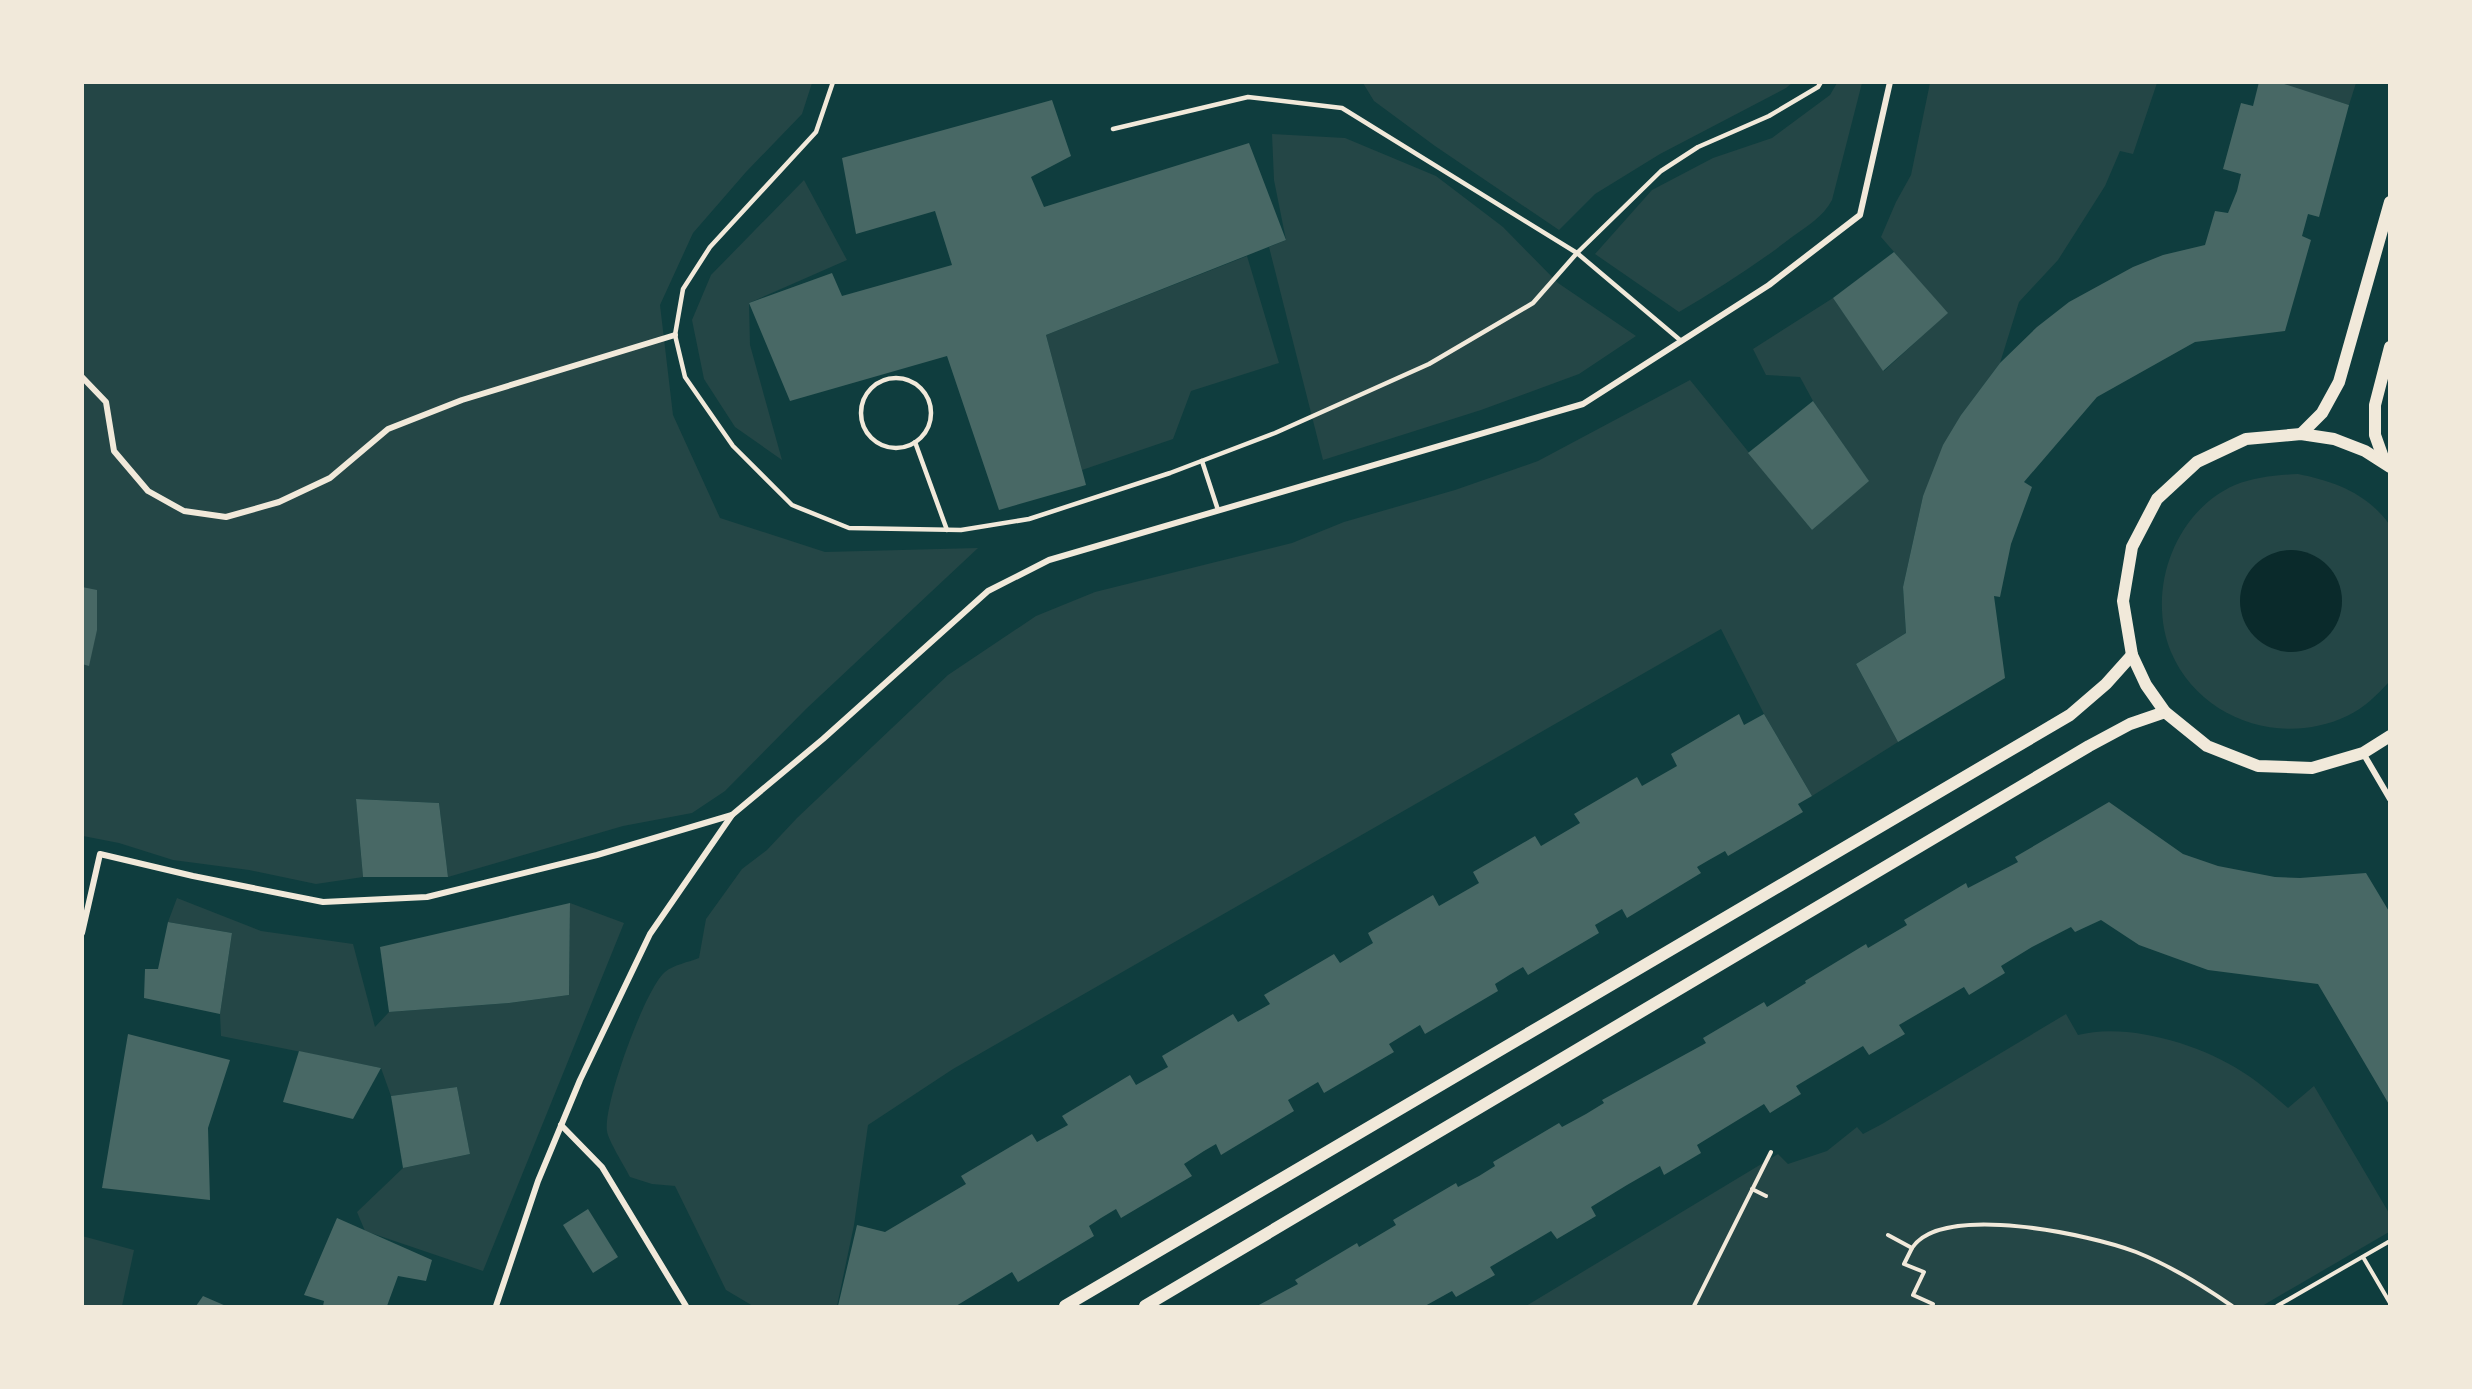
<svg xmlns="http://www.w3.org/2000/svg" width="2472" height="1389" font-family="Signika,sans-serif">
	<rect width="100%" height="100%" fill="#0f3d3e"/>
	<!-- green -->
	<g fill="#244646">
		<path d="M345,82l467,1 -10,31 -56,58 -53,61 -33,72 13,110 47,103 105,34 153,-4 -172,161 -81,82 -33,22 -69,13 -175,51 -9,-74 -83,-4 7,78 -47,7 -67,-14 -76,-10 -54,-17 -36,-7 -1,-753z"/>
		<path d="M1363,83h429l-6,5 -126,66 -65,40 -36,36 -124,-84 -61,-45z"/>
		<path d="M1837,83h25l-30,117c-9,17 -25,26 -40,37 -36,28 -74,52 -113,75l-84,-58 57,-64 61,-32 59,-20 58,-43z"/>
		<path d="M1930,83h227l-24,71 -13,-3 -15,35 -47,74 -39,42 -19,61 -39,52 -38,81 -20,91 3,46 -50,31 42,78 -86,54 -48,-82 -43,-85 -768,440 -85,56 -14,100 -17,81h-84l-27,-16 -51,-104 -23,-2 -22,-7c-5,-10 -22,-37 -23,-46 -4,-26 38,-142 58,-159 8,-7 24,-10 34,-14l7,-39 36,-50 25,-19 30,-32 151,-143 88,-59 59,-24 197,-49 52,-21 111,-32 83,-29 152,-81 122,150 56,-50 -55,-79 -13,-24 -34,-2 -13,-26 80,-51 51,73 63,-58 -66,-76 15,-35 15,-27z"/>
		<path d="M2278,83h78l-7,22z"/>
		<path d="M1272,134l73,4 91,38 67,51 55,56 78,53 -57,38 -98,36 -158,50 -54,-213 17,-7 -12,-60z"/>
		<path d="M804,180l43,80 -98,43 1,42 32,115 -47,-33 -31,-48 -12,-59 19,-45z"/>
		<path d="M1247,256l32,107 -88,28 -18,48 -91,31 -36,-135z"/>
		<path d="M2298,474c35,7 69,19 91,50v158c-12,13 -25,26 -42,34 -65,31 -147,4 -176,-64 -25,-61 3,-140 64,-167 20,-8 41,-10 63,-11z"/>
		<path d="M177,898l84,33 92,13 22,83 14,-15 120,-9 60,-8 1,-92 54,20 -141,348 -118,-40 -8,-19 46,-44 67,-14 -13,-67 -66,9 -10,-28 -160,-32 -1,-22 12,-81 -64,-11z"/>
		<path d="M2066,1014l12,21c48,-13 122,9 163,36 17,10 32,24 47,37l26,-22 75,127v19l-127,74h-736l252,-152 10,10 39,-13 30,-24 6,7 19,-10z"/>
		<path d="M82,1236l52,14 -12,56h-39z"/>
	</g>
	<!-- water -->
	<circle fill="#0a2a2b" cx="2291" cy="601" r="51"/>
	<!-- building -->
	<g fill="#486865">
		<path d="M2259,82h19l71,23 -30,112 -11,-3 -6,22 9,4 -26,91 -90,11 -98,55 -73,85 8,5 -21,57 -11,53 -6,-1 11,82 -107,64 -42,-78 50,-31 -3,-46 20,-91 20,-51 18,-30 39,-52 37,-36 32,-25 64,-35 30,-12 42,-10 10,-34 13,2 9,-22 4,-17 -18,-5 18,-66 12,3z"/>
		<path d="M1052,100l19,56 -40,21 13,30 205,-64 37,97 -240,95 40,150 -87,25 -52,-154 -157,45 -41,-98 83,-30 10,23 110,-31 -17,-54 -79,23 -14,-76z"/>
		<path d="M1894,252l54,61 -65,58 -50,-73z"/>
		<path d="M1813,401l56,80 -57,49 -64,-77z"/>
		<path d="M82,587l15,3v40l-8,36 -7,-2z"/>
		<path d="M1739,714l5,11 20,-11 48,82 -14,8 5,8 -75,44 -3,-5 -16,9 -12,7 4,6 -74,45 -5,-9 -27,16 4,8 -71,42 -5,-8 -12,7 -16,10 3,7 -73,43 -5,-9 -31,19 5,8 -70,41 -6,-11 -30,18 6,11 -73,44 -5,-11 -12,7 -20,13 8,12 -71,42 -5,-9 -15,9 -12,8 5,10 -76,46 -6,-10 -56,34h-118l19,-81 28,7 81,-48 -5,-8 71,-42 5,8 31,-17 -6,-9 68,-41 6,10 32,-18 -6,-11 71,-42 5,8 32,-18 -6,-9 70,-41 6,9 33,-20 -5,-10 65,-38 6,11 40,-23 -6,-11 62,-36 6,10 39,-23 -6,-9 63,-37 5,9 35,-20 -6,-12z"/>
		<path d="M356,799l83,4 9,74h-85z"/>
		<path d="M2109,802l74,52 35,12 57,11 25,1 66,-5 24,40v193l-72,-122 -110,-14 -69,-25 -38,-25 -26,12 -4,-5 -39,20 -31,19 4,7 -36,22 -5,-8 -65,38 6,9 -36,21 -6,-9 -67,40 5,8 -31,19 -6,-9 -67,41 4,8 -37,22 -4,-9 -33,19 -36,22 5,9 -39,23 -6,-8 -61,36 5,8 -39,22 -4,-6 -27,15h-168l41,-22 -3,-4 62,-37 2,4 37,-22 -3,-5 63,-37 2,4 21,-11 16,-10 -2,-4 66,-39 3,4 24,-13 18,-11 -2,-3 104,-57 -3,-5 61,-36 3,5 39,-24 -1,-2 61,-37 2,4 22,-13 17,-10 -3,-5 62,-37 2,5 50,-26 -3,-5z"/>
		<path d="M570,903l-1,92 -60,8 -120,9 -9,-65z"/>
		<path d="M168,922l64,11 -12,81 -76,-16 1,-29h13z"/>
		<path d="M128,1034l102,26 -22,68 2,72 -108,-12z"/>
		<path d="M299,1051l82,17 -28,51 -70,-17z"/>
		<path d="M457,1087l13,67 -67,14 -12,-72z"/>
		<path d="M588,1209l30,48 -25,16 -30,-48z"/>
		<path d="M337,1218l95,42 -6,21 -28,-5 -11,30h-64l1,-5 -20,-6z"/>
		<path d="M203,1296l23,10h-30z"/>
	</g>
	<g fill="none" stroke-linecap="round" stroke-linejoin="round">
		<!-- path -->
		<g stroke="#f1e9da" stroke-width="4">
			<path d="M1752,1189l14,7"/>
			<path d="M1888,1235l24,13c30,-46 180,-13 224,4 35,14 66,33 96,54"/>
			<path d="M1912,1248l-8,16 20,8 -11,23 20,9 -1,2"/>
			<path d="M2363,1257l27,46"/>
			<path d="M1694,1306l77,-154"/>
			<path d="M2277,1306l113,-65"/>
		</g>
		<!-- service -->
		<g stroke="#f1e9da" stroke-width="4.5">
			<path d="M833,82l-17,50 -106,115 -27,42 -8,46 10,42 48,69 59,59 57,23 112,2 68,-11 141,-46 105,-40 154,-69 104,-61 44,-50 84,-82 37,-24 71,-31 49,-29 3,-5"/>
			<path d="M1113,129l135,-32 94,11 235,145 103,87"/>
			<circle cx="896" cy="413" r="35"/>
			<path d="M915,442l32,88"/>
			<path d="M1202,461l16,49"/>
		</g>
		<!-- minor -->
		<g stroke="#f1e9da" stroke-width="6">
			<path d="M82,377l24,25 8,49 34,40 36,20 42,6 53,-15 51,-24 58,-49 74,-29 213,-65"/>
			<path d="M2363,753l27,46"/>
			<path d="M82,933l18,-79 93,22 130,26 104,-5 170,-42 135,-40"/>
			<path d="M561,1125l41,42 84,139"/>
			<path d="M496,1306l42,-125 42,-101 70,-146 82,-119 91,-76 165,-148 61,-31 534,-156 186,-119 91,-70 30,-133"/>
		</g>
		<!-- secondary -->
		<g stroke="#f1e9da" stroke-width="12">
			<path d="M2301,434l21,-21 17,-31 51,-180"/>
			<path d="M2385,463l-10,-28v-30l15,-58"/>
			<path d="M2390,467l-25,-16 -31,-12 -33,-5 -55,5 -49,23 -40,37 -25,48 -9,54 9,54 14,30 19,27 42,34 51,20 54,2 51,-15 27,-17"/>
			<path d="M1065,1306l1005,-591 36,-31 26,-29"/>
			<path d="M1145,1306l944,-560 41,-22 35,-12"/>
		</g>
	</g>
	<!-- border -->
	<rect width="2472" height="1389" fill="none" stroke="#f1e9da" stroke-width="168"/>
</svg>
